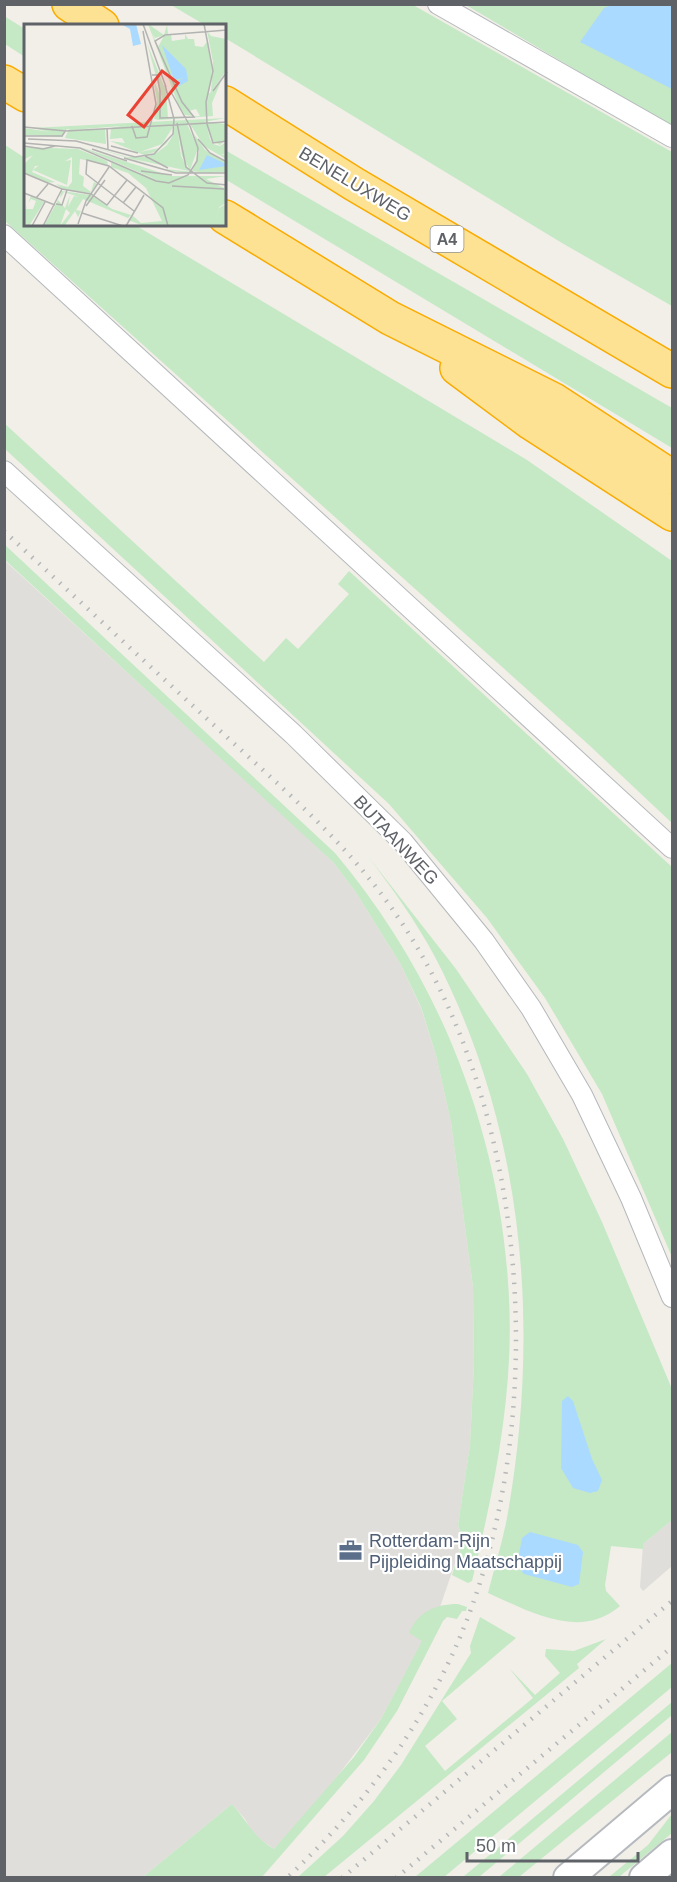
<svg xmlns="http://www.w3.org/2000/svg" width="677" height="1882" font-family="Helvetica,sans-serif">
	<rect width="100%" height="100%" fill="#f1efe8"/>
	<!-- industrial -->
	<g fill="#e0deda">
		<path d="M4,560l303,277 26,25 22,29 45,72 21,45 15,47 15,67 22,165 1,77 -4,81 -12,80 5,15 -24,70 -58,109 -61,80 -46,50 -21,-15 -8,-15 -13,-15 -89,73h-138z"/>
		<path d="M672,1520v46l-29,25 -3,-4 3,-43z"/>
	</g>
	<!-- green -->
	<g fill="#c5e8c5">
		<path d="M171,5h242l259,147v154l-110,-63 -337,-205v-12l-20,-1z"/>
		<path d="M466,5h206v122z"/>
		<path d="M4,16l21,13v28l-20,-13z"/>
		<path d="M5,145l20,13 1,67h109l392,235 145,101v262l-83,-78 -584,-524z"/>
		<path d="M225,150l447,258v40l-447,-269z"/>
		<path d="M4,423l260,239 22,-24 12,11 51,-55 -11,-10 11,-13 323,296v390l-70,-163 -57,-96 -58,-80 -98,-114 -384,-355z"/>
		<path d="M5,545l330,308c106,126 166,281 174,445 5,96 -15,191 -37,283l-4,2 -16,-8 11,-35 -5,-15 12,-80 4,-81 -1,-77 -22,-165 -15,-67 -15,-48 -21,-44 -45,-72 -22,-29 -328,-302z"/>
		<path d="M367,855l89,114 71,105 36,65 39,83 70,167v131l-29,24v5l-32,-3 -6,39 1,6 14,15c-41,35 -91,5 -132,-13 6,-24 14,-49 19,-75 34,-188 18,-389 -72,-561 -19,-36 -44,-70 -68,-102z"/>
		<path d="M458,1604l9,3 -1,4h-4l-5,8 -10,-2 -4,4 -46,90 -33,49 -102,117h-119l89,-73c16,18 20,32 42,45l80,-92 27,-38 41,-78 -13,-8c9,-21 26,-29 49,-29z"/>
		<path d="M480,1617l36,21 -74,63 15,18 -32,27 20,25 88,-73 -24,-30 26,27 25,-22 -15,-17 1,-7 28,2 32,-12 -29,25 2,4 -255,209h-26l45,-41 31,-35 27,-36 70,-112 -1,-7z"/>
		<path d="M672,1663v24l-228,190h-29z"/>
		<path d="M672,1702v13l-193,162h-16z"/>
		<path d="M672,1732v20l-153,125h-20z"/>
		<path d="M672,1814v19l-53,44h-10l39,-32z"/>
	</g>
	<!-- water -->
	<g fill="#aadaff">
		<path d="M612,5h60v84l-92,-47 24,-34z"/>
		<path d="M568,1396l5,5 19,58 10,21 -4,11 -8,2 -17,-5 -12,-20 1,-67z"/>
		<path d="M530,1532l48,13 5,7 -4,32 -7,3 -48,-13 -7,-8 5,-28z"/>
	</g>
	<g fill="none" stroke-linecap="round" stroke-linejoin="round">
		<defs>
			<g id="minor">
				<path d="M438,4l234,133"/>
				<path d="M4,235l668,613"/>
				<path d="M4,471l289,263 110,108 81,99 47,67 51,87 49,103 41,99"/>
			</g>
			<g id="secondary">
				<path d="M568,1878l104,-88"/>
				<path d="M644,1878l28,-24"/>
			</g>
			<g id="motorway">
				<path d="M69,4l33,22"/>
				<path d="M4,82l22,13"/>
				<path d="M225,103l129,81 318,187"/>
				<path d="M225,217l165,101 164,82 118,77"/>
				<path d="M457,368l74,55 141,91"/>
			</g>
		</defs>
		<!-- minor casing -->
		<use href="#minor" stroke="#b5b8bc" stroke-width="22"/>
		<!-- secondary casing -->
		<use href="#secondary" stroke="#b6babf" stroke-width="32"/>
		<!-- motorway casing -->
		<use href="#motorway" stroke="#f9ab00" stroke-width="36"/>
		<!-- minor -->
		<use href="#minor" stroke="#fff" stroke-width="20"/>
		<!-- secondary -->
		<use href="#secondary" stroke="#fff" stroke-width="28"/>
		<!-- motorway -->
		<use href="#motorway" stroke="#fde293" stroke-width="33"/>
		<!-- rail -->
		<g stroke="#b6b7b8" stroke-width="4.5" stroke-dasharray="1.5 8" stroke-linecap="butt">
			<path d="M4,531c75,70 150,139 225,208 59,54 120,107 166,174 139,198 158,521 58,740 -40,87 -96,159 -166,225"/>
			<path d="M342,1878l330,-277"/>
			<path d="M396,1878l276,-231"/>
		</g>
	</g>
	<!-- icons -->
	<defs>
		<symbol id="office-bare" viewBox="-9 -9 18 18"><path d="M-6-3h4V-5.5h4V-3h4V5H-6ZM-1-4.5V-3h2v-1.5ZM-6 0V1H6V0Z" fill="#5c6f8a" stroke="#fff" stroke-width="2.5" paint-order="stroke"/></symbol>
	</defs>
	<g fill-rule="evenodd">
		<use href="#office-bare" x="334" y="1534" width="33" height="33"/>
	</g>
	<g text-anchor="middle" stroke-width="4.5" stroke-linejoin="round" paint-order="stroke">
		<!-- shield labels -->
		<rect fill="#fff" stroke="#8f9295" stroke-width="1.5" x="430.5" y="226" width="33" height="26" rx="4.5"/>
		<g font-size="16" font-weight="bold" fill="#5f6368">
			<text x="447" y="245">A4</text>
		</g>
		<!-- street labels -->
		<g font-size="18" fill="#5f6368" stroke="#fff">
			<text transform="translate(355 184) rotate(31)" y="6">BENELUXWEG</text>
			<text transform="translate(396 840) rotate(47)" y="6">BUTAANWEG</text>
		</g>
		<!-- service labels -->
		<g font-size="18" fill="#4e5e75" stroke="#fff" text-anchor="start">
			<text x="369" y="1547">Rotterdam-Rijn<tspan x="369" dy="21">Pijpleiding Maatschappij</tspan></text>
		</g>
	</g>
	<!-- overview -->
	<g transform="translate(24 24)">
		<rect width="202" height="202" fill="#f1efe8"/>
		<path d="M124,0l16,11 3,-10 1,9 -13,4 -3,-5 6,14 6,-11 7,-1 1,6 13,-2v-5l3,5h6l1,7 8,1 4,-5 5,27 -5,38 2,-13 13,-15 -10,24 1,13 -54,4 -5,-1 3,-18 -4,-23 10,24 -16,-59 19,48 2,27 32,-2 -4,-7 -7,2 5,5 -9,-1 -7,-11zM183,7l4,5 15,3v32l-15,21 2,-30zM202,94l-22,4 22,2v15l-6,6 -8,-4 -5,-14 3,12 3,5 7,2 6,-4v12h-7l7,1v4l-22,-13 -14,-22h-3l11,24 -8,22 -8,-14 -5,-32 4,32 8,15 -56,-12 31,10 40,4 -12,-2 7,-19 -5,-18 11,16 21,12v10l-14,1h-25l-18,-2 -89,-28 47,14h20l11,-5 9,-7 6,-10 2,-11 -13,20 -22,8 19,-4 13,-13 -6,9 -11,8 -11,3 -34,-14 15,2 -3,-5 -12,1 1,-11 10,-2 -49,4 33,-1 1,15 -41,-6 4,-9 -5,1 -1,7 -39,-2v-7l26,4 -18,-4zM0,123l54,2 29,12 1,4 -28,-6 -1,15 5,3 -1,9 8,6 3,-10 3,2 -7,9 -27,-4 -7,-5 12,3 4,-5v-25l-12,7 -25,2 -3,6 23,10 -8,1 -23,-10v-9l9,-9 -8,4zM56,123l91,29h55l-20,3 20,10v14l-7,4 -3,15 3,-14 7,-4v22h-82l-16,-6 5,-4 8,7 21,-2 -16,-33 -18,-15 -17,-6v-5l51,20zM47,136l-4,25 -34,-15 5,-4zM37,167l30,4 21,14 19,6 -3,3 -45,-19 -7,11 5,1 -3,6 -3,-6 -10,14 4,1h-9l10,-13 -4,-4 -6,17h-16l14,-26 7,8 5,-13 -2,12 6,-11 5,1 -15,-5 -4,6zM7,172l13,6 -15,24 -5,-3v-11l3,-7 -1,4h7l3,-8 -5,-2 -3,4z" fill="#c5e8c5"/>
		<path d="M97,0h15l5,20 -8,2 -3,-17zM138,21l24,24 2,12 -11,6 -2,-5 8,-4 -9,2zM183,131l19,9v2l-27,4z" fill="#aadaff"/>
		<path fill="none" stroke="#b3b3b1" stroke-width="1.5" d="M119,0l23,63M180,0l9,47 -7,31 1,22 6,19 14,-2M128,51h5l3,16v27l34,-1 -12,-15 -27,-61 10,-6 62,-5M189,67l14,-19M147,68l20,36M153,99l9,44 21,16 20,2M108,102l4,12 11,-1 9,-33 -13,-73M0,103l42,4M83,104l1,21M42,107l161,-9M0,112h38l4,-6M4,115l48,2 59,16 19,-3 19,-20 1,-15 -9,-34M174,115l12,14 17,9M0,119l56,5 76,33 13,2 19,-8 9,-14 1,-13 -8,-22M0,122l19,3 12,-3M87,122l27,7M68,125l35,12M121,132l23,12M100,134l52,15h51M117,147l31,4M0,149l38,16 29,5 16,11 20,-25M148,162l52,3M0,169l31,12M12,174l12,-14M99,179l13,-16M32,180l6,1 5,-15M62,182l19,-26M110,187l-48,-37 1,-14 22,6 54,42 5,18M58,189l41,13M54,200l8,-23 23,-34M8,202l13,-24M19,202l19,-37M102,202l18,-31"/>
		<path fill="#ea4335" fill-opacity="0.15" stroke="#ea4335" stroke-width="3" d="M138,47l16,12 -34,44 -16,-12z"/>
		<rect width="202" height="202" fill="none" stroke="#5f6368" stroke-width="3"/>
	</g>
	<!-- border -->
	<rect width="677" height="1882" fill="none" stroke="#5f6368" stroke-width="12"/>
	<!-- scale -->
	<path d="M467 1852v9h171v-9" fill="none" stroke="#5f6368" stroke-width="3"/>
	<text x="476" y="1852" font-size="18" fill="#5f6368" stroke="#ffffff" stroke-width="4.5" paint-order="stroke">50 m</text>
</svg>
